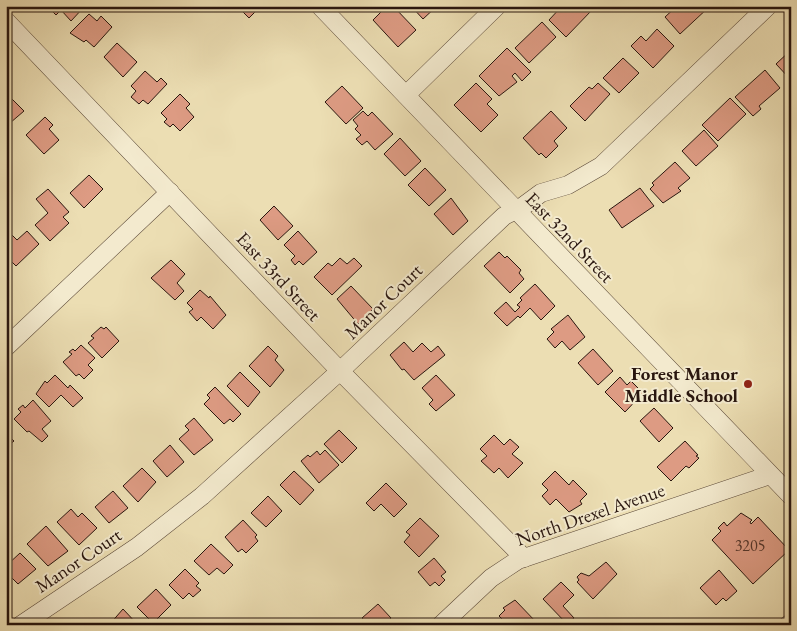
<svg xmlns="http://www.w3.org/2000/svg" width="797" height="631" font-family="'EB Garamond',serif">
	<rect width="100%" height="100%" fill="#ecdeb3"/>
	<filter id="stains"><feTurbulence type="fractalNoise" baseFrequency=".004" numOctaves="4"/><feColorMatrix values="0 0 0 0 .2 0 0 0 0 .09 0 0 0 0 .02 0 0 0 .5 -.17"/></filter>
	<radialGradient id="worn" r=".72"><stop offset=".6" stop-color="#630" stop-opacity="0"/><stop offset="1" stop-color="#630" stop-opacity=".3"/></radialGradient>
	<!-- building -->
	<g fill="#dd9b83" stroke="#29160f">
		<path d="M47,6h36l1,1 -13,14 -10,-11 -5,5z"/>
		<path d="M237,6h24l-12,12z"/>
		<path d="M387,6h6l23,24 -18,17 -25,-27z"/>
		<path d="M411,6h26l-14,13z"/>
		<path d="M562,6h27l3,4 -26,27 -17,-17z"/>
		<path d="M677,6h31l1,1 -29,27 -15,-17z"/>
		<path d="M89,14l8,7 4,-5 11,11 -18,20 -8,-7 -2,2 -14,-9z"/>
		<path d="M542,22l14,15 -27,26 -14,-15z"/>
		<path d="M657,29l17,17 -21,22 -22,-22 10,-10 5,5z"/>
		<path d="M117,43l20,19 -14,15 -19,-20z"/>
		<path d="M507,48l24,24 -9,9 -7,-8 -3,3 5,6 -18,14 -20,-20z"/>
		<path d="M791,50v30l-15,-16z"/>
		<path d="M623,58l16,15 -20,20 -16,-15z"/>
		<path d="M765,70l15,18 -21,18 2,3 -8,7 -18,-19z"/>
		<path d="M145,71l12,11 4,-4 6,6 -19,20 -5,-4 -4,4 -8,-7 5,-6 -5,-5z"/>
		<path d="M476,83l16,16 -5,5 11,11 -17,17 -27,-27z"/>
		<path d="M598,83l12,11 -25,27 -15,-15 19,-19 3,2z"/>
		<path d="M342,86l21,22 -17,16 -21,-22z"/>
		<path d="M180,94l10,10 -4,4 8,9 -14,14 -7,-7 -3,3 -6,-5 3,-3 -6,-6z"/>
		<path d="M8,95l16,16 -14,12 -4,-4z"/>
		<path d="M730,98l16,16 -28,27 -16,-16z"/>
		<path d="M363,111l5,5 4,-4 21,22 -18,16 -8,-9 -5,4 -6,-6 5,-4 -6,-6 3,-3 -5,-6z"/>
		<path d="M551,111l16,17 -13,13 4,5 -12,12 -5,-5 -2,2 -16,-17z"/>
		<path d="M45,117l8,8 -4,4 10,11 -15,14 -18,-19z"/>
		<path d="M704,130l14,16 -22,20 -14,-15z"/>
		<path d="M400,138l21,23 -16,15 -21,-22z"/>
		<path d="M675,162l15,16 -12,10 3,3 -18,12 -13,-14 4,-4 -2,-2z"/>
		<path d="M425,168l21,22 -17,16 -21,-21z"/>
		<path d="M89,175l14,14 -19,19 -14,-15z"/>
		<path d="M640,188l14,18 -32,22 -13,-18z"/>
		<path d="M48,189l21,23 -6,5 6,6 -19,18 -15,-16 13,-12 -12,-14z"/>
		<path d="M451,198l17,23 -15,14 -19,-21z"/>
		<path d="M274,206l19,20 -15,14 -18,-20z"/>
		<path d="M6,229l11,11 10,-9 12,13 -23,22 -10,-10z"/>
		<path d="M298,231l19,21 -14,13 -4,-4 -4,4 -4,-5 4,-4 -11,-11z"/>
		<path d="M499,252l6,6 2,-2 14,14 -2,3 5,6 -14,14 -26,-27z"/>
		<path d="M340,258l7,6 7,-6 8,8 -30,29 -18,-18 14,-14 4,3z"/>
		<path d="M171,260l14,14 -8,9 7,8 -9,9 -24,-22z"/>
		<path d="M535,284l20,22 -14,14 -11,-12 -10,10 -2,-2 -11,10 -13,-13 12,-11 9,10 5,-5 -3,-2 5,-5 -2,-2z"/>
		<path d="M351,286l22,23 -15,15 -21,-25z"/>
		<path d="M200,290l9,8 1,-2 16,19 -13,14 -12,-12 -4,4 -8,-9 4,-3 -6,-6z"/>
		<path d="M568,315l17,22 -15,13 -8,-9 -7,7 -8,-9 7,-7 -3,-3z"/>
		<path d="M101,327l3,2 2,-2 13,14 -17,17 -14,-15 6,-5 -3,-2z"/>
		<path d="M404,342l9,10 9,-9 9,9 7,-6 7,9 -31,25 -10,-11 -2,1 -12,-15z"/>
		<path d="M81,345l14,13 -7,7 5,5 -9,9 -5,-5 -3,2 -13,-14 9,-8 -3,-2 4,-3 2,2z"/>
		<path d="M268,346l10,10 -3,4 9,10 -14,17 -21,-21z"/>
		<path d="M593,349l20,22 -15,14 -20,-22z"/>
		<path d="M240,372l20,20 -12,15 -21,-21z"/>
		<path d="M55,375l13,13 2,-3 13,13 -10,9 -12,-12 -12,12 -13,-13 9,-13 2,2z"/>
		<path d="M436,375l19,20 -19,16 -7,-7 4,-4 -11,-12z"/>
		<path d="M620,377l7,8 4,-4 12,12 -18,19 -20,-20z"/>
		<path d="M215,387l26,27 -8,8 -3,-3 -6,5 -20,-20 6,-6 -3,-3z"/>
		<path d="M33,400l18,21 -9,8 6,7 -6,6 -13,-11 -2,1 -13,-13 7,-7 -3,-3 5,-4 2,3z"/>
		<path d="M654,408l19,20 -14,14 -19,-21z"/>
		<path d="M194,418l19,22 -19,15 -15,-16 10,-9 -4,-4z"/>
		<path d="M339,430l18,18 -15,15 -18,-19z"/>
		<path d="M6,433l8,8 -8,7z"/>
		<path d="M494,435l10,10 6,-6 9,8 -7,7 11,9 -15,15 -9,-10 -5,5 -13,-12 6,-5 -7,-7z"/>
		<path d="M685,441l13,14 -2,1 3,2 -10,10 -3,-2 -15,15 -14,-14z"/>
		<path d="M170,445l14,17 -17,15 -14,-16z"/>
		<path d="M325,450l14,15 -20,18 -18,-22 7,-6 2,2 7,-6 3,4z"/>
		<path d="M142,468l14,14 -18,20 -15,-16z"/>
		<path d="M294,471l20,19 -14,15 -20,-20z"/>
		<path d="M555,471l14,14 4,-5 14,14 -7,7 2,3 -13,8 -13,-13 -6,6 -8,-9 6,-6 -6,-6z"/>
		<path d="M386,483l21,21 -13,13 -13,-13 -7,7 -8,-8z"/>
		<path d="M113,491l15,17 -19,15 -14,-16z"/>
		<path d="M268,496l14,15 -16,16 -15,-14z"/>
		<path d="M71,509l7,8 4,-4 15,15 -18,17 -22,-23z"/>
		<path d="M741,513l11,7 -2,2 1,2 7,-7 31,33 -36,34 -41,-44 9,-9 -3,-3 6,-6 3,4z"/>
		<path d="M420,518l19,18 -20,21 -15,-15 6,-7 -4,-3z"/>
		<path d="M243,520l14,15 -2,2 3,4 -12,12 -4,-4 -4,3 -13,-15z"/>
		<path d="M46,526l22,25 -20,15 -21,-22z"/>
		<path d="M211,544l22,21 -9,9 -7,-6 -8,7 -15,-14z"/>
		<path d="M20,553l16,16 -18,15 -12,-12v-6z"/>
		<path d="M434,558l12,14 -5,4 4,4 -6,6 -4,-4 -5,4 -12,-14z"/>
		<path d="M606,562l11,12 -24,25 -16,-17 2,-2 -2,-3 4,-4 8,3z"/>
		<path d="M185,569l14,14 -3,3 5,4 -8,7 -4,-4 -6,6 -14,-14z"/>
		<path d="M719,570l18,21 -11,10 -3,-3 -7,7 -16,-17z"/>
		<path d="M561,582l13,13 -11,11 11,12 -7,6 -24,-25z"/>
		<path d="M156,589l15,16 -18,18 -16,-16z"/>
		<path d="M515,600l22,23 -2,2h-27l-9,-9 6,-6 -2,-2z"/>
		<path d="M378,604l13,14 -7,7h-15l-7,-7z"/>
		<path d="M123,609l15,16h-29z"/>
	</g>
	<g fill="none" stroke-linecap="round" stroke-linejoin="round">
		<defs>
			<g id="street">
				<path d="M320,6l471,490"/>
				<path d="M6,21l334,350 184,187"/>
				<path d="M406,95l91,-89"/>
				<path d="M6,347l164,-155"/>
				<path d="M21,625l116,-78 65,-51 138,-125 164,-155 18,-9 19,-14 27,-8 33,-19 167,-160"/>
				<path d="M441,625l50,-47 27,-18 252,-85"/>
				<path d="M788,625l3,-2"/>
			</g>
		</defs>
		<!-- street casing -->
		<use href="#street" stroke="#5a4838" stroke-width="19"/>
		<!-- street -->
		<use href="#street" stroke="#f3eace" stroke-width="18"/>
	</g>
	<!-- markers -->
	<circle fill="#8f2418" stroke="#f3eace" stroke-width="2" cx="748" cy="384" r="5"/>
	<g text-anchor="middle" stroke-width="4" stroke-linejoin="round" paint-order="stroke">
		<!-- number labels -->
		<g font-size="16" fill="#56372c">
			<text x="750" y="551">3205</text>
		</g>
		<!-- street labels -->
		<g font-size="19" fill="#29160f" stroke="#f3eace">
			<text transform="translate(570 237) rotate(46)" y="7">East 32nd Street</text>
			<text transform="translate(279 276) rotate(47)" y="7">East 33rd Street</text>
			<text transform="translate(383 301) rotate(-44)" y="7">Manor Court</text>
			<text transform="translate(590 514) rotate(-19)" y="7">North Drexel Avenue</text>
			<text transform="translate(78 560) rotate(-34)" y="7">Manor Court</text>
		</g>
		<!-- poi labels -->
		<g font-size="19" font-weight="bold" fill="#29160f" stroke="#f3eace" text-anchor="end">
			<text x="738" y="380">Forest Manor<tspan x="738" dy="22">Middle School</tspan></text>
		</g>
	</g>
	<!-- margin -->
	<rect width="797" height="631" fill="none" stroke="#ecdeb3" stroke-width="25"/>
	<rect x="8" y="8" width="782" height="616" fill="none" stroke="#29160f" stroke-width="2.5"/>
	<rect x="12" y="12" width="772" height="606" fill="none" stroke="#29160f"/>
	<rect width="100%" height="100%" filter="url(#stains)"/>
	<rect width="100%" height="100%" fill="url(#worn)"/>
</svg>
